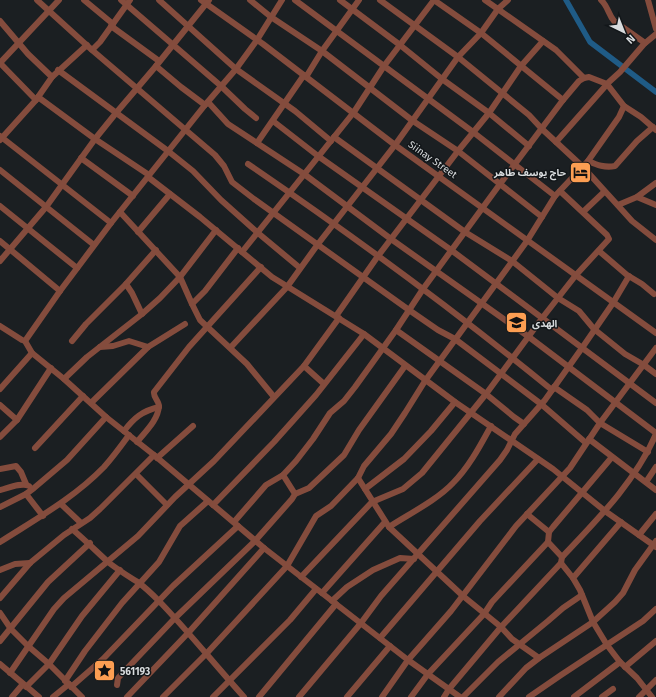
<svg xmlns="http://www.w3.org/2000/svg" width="656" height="697" font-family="'Fira Sans','Noto Sans Arabic',sans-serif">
	<rect width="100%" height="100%" fill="#1b1f22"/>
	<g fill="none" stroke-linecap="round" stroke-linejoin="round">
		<!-- canal -->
		<path stroke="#1f5b86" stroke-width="5.5" d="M566,0l24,42 66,50"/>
		<!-- minor -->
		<g stroke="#844c3d" stroke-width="6">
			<path d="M37,0l55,50 123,105 9,11 8,16 22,17 155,111 29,20 17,9 86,65 45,39"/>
			<path d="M84,0l29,24"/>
			<path d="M121,0l100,86 24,23 11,9"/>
			<path d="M159,0l77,69 59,42 36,30"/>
			<path d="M201,0l62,44 132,101 261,188"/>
			<path d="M250,0l21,17 51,34 91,70 45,30 84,66"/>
			<path d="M295,0l178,132 82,64"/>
			<path d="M340,0l60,45 42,34 47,34 40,33"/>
			<path d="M380,0l78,57 71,58 13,14 41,38 49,54 24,19"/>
			<path d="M434,0l47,33 82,67"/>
			<path d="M485,0l71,50 28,28"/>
			<path d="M601,0c7,6 7,14 13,21l31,22"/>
			<path d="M648,0l8,29"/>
			<path d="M0,21l28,33 24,23"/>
			<path d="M111,26l48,35"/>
			<path d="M257,40l25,-40"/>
			<path d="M92,50l8,-8 30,-42"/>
			<path d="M0,63l59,-63"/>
			<path d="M0,63l36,37"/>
			<path d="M156,66l25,21 24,18"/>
			<path d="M58,70l110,81 25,20 28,29 37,33 42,35"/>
			<path d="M306,77l16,-26 37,-51"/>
			<path d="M38,97l57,42 54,36"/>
			<path d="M208,102l20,22 76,50 87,65 138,98 127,96"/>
			<path d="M273,121l45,35 133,94 205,153"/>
			<path d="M0,136l111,87"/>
			<path d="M334,137l131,95 47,29 46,37 21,13 15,18 31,25 19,11 12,9"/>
			<path d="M0,140l36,-40 16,-23 35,-32"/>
			<path d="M556,142l53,-60 11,-10 24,-28 12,-10"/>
			<path d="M257,143l47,-68"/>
			<path d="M81,158l52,38"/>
			<path d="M588,161c9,4 17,7 27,5l22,-25 16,-14"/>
			<path d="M248,164c104,71 206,146 304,226"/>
			<path d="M0,170l94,75"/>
			<path d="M148,177l52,40 72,60 92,57 91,68 98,67 52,42 51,36"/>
			<path d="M637,197l19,8"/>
			<path d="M618,205l19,-8 19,-14"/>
			<path d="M0,206l77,62"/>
			<path d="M120,212l60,65 12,27 8,16 47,44 27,33"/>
			<path d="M583,212l21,-20"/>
			<path d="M138,232l32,-38"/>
			<path d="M0,241l60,50"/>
			<path d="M599,251l28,24 15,9 12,10"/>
			<path d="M242,252l112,-140 30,-46 50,-66"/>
			<path d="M0,261l46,-54 49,-68 21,-26 40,-47 53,-66"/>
			<path d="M126,284l6,9 10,21"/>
			<path d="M192,304l13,-13 33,-43"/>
			<path d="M336,316l42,-60 80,-105 31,-38 32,-47 22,-25"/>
			<path d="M0,326l22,14 3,1 7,12 32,26 42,38 48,38 110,93 144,112 52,37"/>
			<path d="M396,330l90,64 28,23 10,7"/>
			<path d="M25,341l35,-50 51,-68 94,-118 31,-36 21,-29"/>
			<path d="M72,341l14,-17 40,-40 30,-34"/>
			<path d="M100,347l13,-1 16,-5 19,6"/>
			<path d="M231,347l56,-60 31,-43 77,-99 63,-88 23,-24 17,-24 10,-9"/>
			<path d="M304,366l20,18"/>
			<path d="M64,379l23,-22 55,-43 18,-16 20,-21 36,-47"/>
			<path d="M554,387l33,23 13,13 48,29"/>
			<path d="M0,389l32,-36"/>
			<path d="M91,403l57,-56 37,-23"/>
			<path d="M0,405l17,15"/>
			<path d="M124,431c10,-13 18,-20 35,-24"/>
			<path d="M0,437l17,-17 34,-52"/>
			<path d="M589,439l67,51"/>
			<path d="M137,442c9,-11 21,-22 22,-36 0,-5 -6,-9 -5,-14l35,-45 72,-80"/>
			<path d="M35,448l48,-52"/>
			<path d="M157,458l36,-32"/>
			<path d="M0,469l16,-3 5,6 5,12"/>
			<path d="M136,474l31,31"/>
			<path d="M358,478l31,49 74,69 38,31 11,12 27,19"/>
			<path d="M646,482l10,-15"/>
			<path d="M365,489l39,-30 27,-28 24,-29"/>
			<path d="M0,490c8,-2 22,-8 29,-4"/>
			<path d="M26,494l17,22"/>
			<path d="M295,494l14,-6 35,-33 15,-25 46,-64"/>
			<path d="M61,504l20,19"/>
			<path d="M213,505l61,-63 42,-47 48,-61"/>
			<path d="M0,507l26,-13 8,-6 33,-28 39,-43"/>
			<path d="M527,514l22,18"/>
			<path d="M234,522l32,-37 17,-10 13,-14 17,-22 17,-26 14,-12 11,-14 41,-57 27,-41 77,-105 63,-84 16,-19 5,-3 5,-1 18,7 17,22 17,11 15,13"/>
			<path d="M621,522l-48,56 7,12 13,32 14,23 13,17 17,16 15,19"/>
			<path d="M389,527c20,-13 48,-27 64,-44 16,-16 27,-37 38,-57"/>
			<path d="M72,529c13,11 24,22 36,33 10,8 20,14 31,21 7,5 14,12 20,18 30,31 56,64 85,96"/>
			<path d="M639,535l17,-21"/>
			<path d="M0,542c36,-23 74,-44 104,-75 9,-10 17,-21 25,-32"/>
			<path d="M548,542l14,15"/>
			<path d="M561,563l12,15"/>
			<path d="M0,570l15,-6 15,-1"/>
			<path d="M301,577l71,-75 31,-13 19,-16 64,-79 57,-77 33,-42 33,-36 -2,-4 -47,-44"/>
			<path d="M322,593l63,-71"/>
			<path d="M0,598l30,-35 34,-28 26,-17 10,-9 54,-54"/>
			<path d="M332,601l15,-14 26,-17 27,-12 14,1"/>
			<path d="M0,613l11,16 17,17 21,18 33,33"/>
			<path d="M380,638l100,-117 58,-62"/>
			<path d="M0,641l48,-59 42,-39"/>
			<path d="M0,664l39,33"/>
			<path d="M625,667l31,-26"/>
			<path d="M10,673l44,-64 10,-11 74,-62 37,-39 39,-36 90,-95 35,-48"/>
			<path d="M65,681l20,-30 37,-48 37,-41 21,-36 28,-25"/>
			<path d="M117,685l1,-7 57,-60 80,-77 37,-42 3,-5 -12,-19"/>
			<path d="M26,687l23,-23 33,-48 38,-46"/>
			<path d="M71,687l32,-28 70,-73 65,-60"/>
			<path d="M12,697l11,-13"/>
			<path d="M53,697l16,-13"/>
			<path d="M127,697l62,-65 75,-84"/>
			<path d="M163,697l44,-44 80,-87 29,-50 15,-10 27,-28 6,-12 27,-32 14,-21 20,-32 102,-140 28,-45 33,-35 31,-44 5,-11"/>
			<path d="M213,697l77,-77 26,-31"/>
			<path d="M259,697l77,-93"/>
			<path d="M299,697l62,-74 20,-27 119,-136 7,-10 8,-16 30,-34 37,-52 31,-45 16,-27"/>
			<path d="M347,697l43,-51"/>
			<path d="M382,697l26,-37 43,-49 65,-85 54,-58 30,-45 56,-75"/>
			<path d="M411,697l17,-23 56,-60 8,-12 56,-60 1,-10 4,-5 59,-70"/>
			<path d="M444,697l5,-8 52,-62 60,-64 1,-6c35,-37 74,-76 94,-123"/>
			<path d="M463,697l35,-35 50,-41 15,-13 19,-13"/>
			<path d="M499,697l27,-29 13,-10 54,-36 22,-20 8,-9 12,-23 21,-29"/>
			<path d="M529,697l32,-22 82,-54 13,-12"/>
			<path d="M574,697l46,-35"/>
			<path d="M602,697l11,-8"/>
			<path d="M639,697l17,-17"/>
		</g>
	</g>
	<!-- icons -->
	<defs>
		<symbol id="hotel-square" viewBox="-11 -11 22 22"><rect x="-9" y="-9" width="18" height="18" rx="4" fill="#fc9e52" stroke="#121619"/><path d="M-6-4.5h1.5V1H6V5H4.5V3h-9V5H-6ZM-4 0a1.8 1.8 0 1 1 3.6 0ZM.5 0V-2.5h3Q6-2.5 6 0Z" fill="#111"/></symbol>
		<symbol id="school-square" viewBox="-11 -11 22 22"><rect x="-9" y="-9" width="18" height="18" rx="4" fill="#fc9e52" stroke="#121619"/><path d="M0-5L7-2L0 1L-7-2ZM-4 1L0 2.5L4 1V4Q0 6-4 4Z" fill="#111"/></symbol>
		<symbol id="sight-square" viewBox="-11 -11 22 22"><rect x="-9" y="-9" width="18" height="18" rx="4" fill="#fc9e52" stroke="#121619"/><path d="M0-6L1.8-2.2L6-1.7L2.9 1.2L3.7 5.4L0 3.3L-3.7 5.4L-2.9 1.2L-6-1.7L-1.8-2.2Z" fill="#111"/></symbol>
	</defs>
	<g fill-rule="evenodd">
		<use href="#hotel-square" x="568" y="160" width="25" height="25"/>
		<use href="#school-square" x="504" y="310" width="25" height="25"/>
		<use href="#sight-square" x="92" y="658" width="25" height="25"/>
	</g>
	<g text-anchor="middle" stroke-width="3" stroke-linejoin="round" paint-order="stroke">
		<!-- street labels -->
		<g font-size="10" fill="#d8dbdd" stroke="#121619">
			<text transform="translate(433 159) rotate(35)" y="4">Siinay Street</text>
		</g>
		<!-- poi labels -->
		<g font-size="10" font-weight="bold" fill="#d8dbdd" stroke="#121619" text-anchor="start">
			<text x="566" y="176" text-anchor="end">حاج يوسف طاهر</text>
			<text x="532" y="327">الهدى</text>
			<text x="120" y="675">561193</text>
		</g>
	</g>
	<!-- north arrow -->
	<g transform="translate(624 32) rotate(137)" stroke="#121619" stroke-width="3" paint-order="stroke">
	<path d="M0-3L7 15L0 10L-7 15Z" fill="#d8dbdd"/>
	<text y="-6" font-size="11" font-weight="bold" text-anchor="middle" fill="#d8dbdd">N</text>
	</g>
</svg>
